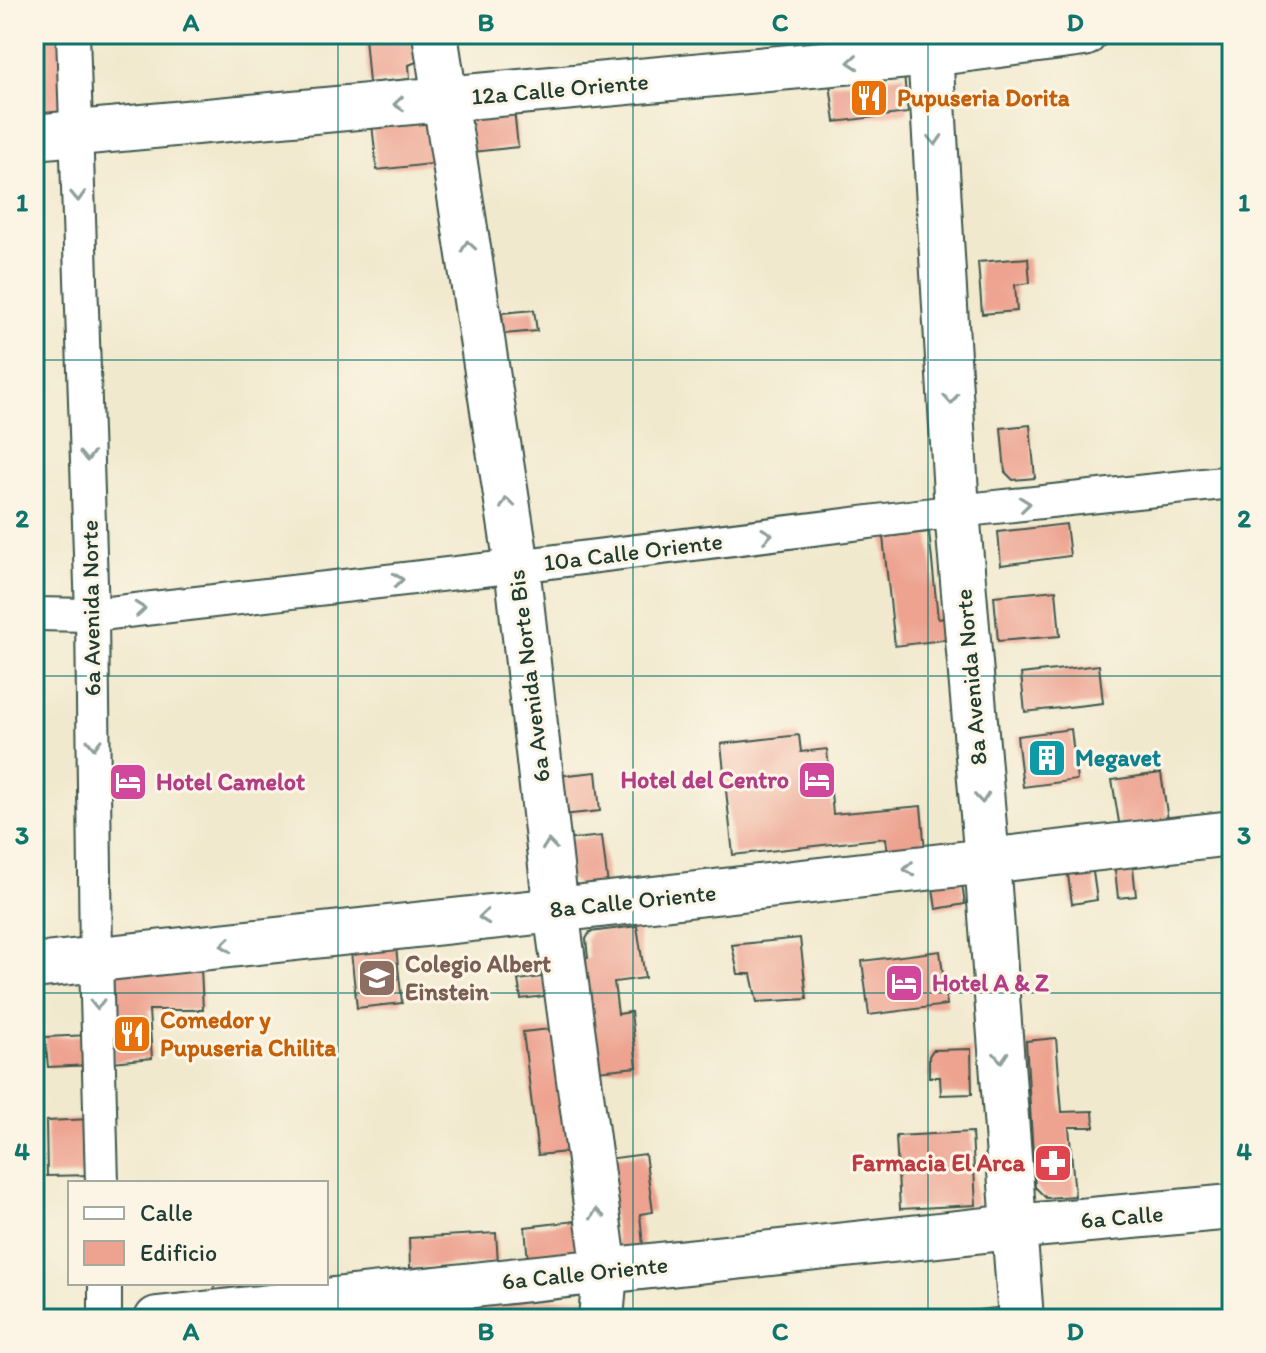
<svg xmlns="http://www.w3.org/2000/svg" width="1266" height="1353" font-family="Itim,sans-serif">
	<rect width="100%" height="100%" fill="#fcf5e5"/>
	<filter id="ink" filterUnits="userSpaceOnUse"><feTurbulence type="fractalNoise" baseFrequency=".0125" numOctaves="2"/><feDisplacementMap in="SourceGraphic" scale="16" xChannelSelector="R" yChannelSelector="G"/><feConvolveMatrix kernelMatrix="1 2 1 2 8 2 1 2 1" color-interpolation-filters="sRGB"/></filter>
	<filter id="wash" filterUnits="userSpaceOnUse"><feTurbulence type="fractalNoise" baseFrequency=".006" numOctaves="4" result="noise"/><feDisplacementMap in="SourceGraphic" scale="32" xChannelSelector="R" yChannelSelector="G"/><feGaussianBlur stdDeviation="1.8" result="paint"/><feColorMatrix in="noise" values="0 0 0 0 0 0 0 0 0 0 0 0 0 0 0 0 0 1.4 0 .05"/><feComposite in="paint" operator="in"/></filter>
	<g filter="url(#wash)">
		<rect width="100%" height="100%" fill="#f1e9ce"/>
		<g id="blocks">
			<!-- building -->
			<g fill="#eda390">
				<path d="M34,34h25l5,80 -30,11z"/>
				<path d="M376,34h48l-3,26 -12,5 1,14 -41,4 -4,-46 11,-1z"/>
				<path d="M904,75l4,38 -73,9 -5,-38z"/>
				<path d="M514,109l4,38 -45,5 -5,-29 7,-8z"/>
				<path d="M428,117l13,46 -64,7 -5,-46z"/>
				<path d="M1028,258l2,25 -15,2 2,26 -35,3 -4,-52z"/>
				<path d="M534,310l3,21 -33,3 -2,-21z"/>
				<path d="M1030,425l5,53 -22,2 -8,-8 -4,-44z"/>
				<path d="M1066,524l4,32 -69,9 -3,-33z"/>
				<path d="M929,532l9,87 12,-2 2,22 -57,7 -12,-109z"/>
				<path d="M1056,590l4,46 -62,5 -4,-45z"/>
				<path d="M1099,665l4,38 -78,9 -4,-38z"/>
				<path d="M1071,729l6,51 -54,7 -6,-51z"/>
				<path d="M799,735l2,17 26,-3 6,65 88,-8 4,45 -37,3 -2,-16 -153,17 -12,-111z"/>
				<path d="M596,772l4,39 -38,4 -4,-39z"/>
				<path d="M1161,773l7,47 -48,8 -8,-48z"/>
				<path d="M602,836l6,50 -25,3 -13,-10 -5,-39z"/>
				<path d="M1132,858l4,38 -18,2 -4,-38z"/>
				<path d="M1092,865l5,35 -25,4 -5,-36z"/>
				<path d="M961,877l4,27 -29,5 -4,-27z"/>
				<path d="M637,926l8,52 -31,4 4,32 13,-2 6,55 -40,4 -17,-112 8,-1 -2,-19 4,-7z"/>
				<path d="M800,938l7,61 -50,3 -6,-28h-13l-6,-29z"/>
				<path d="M396,947l6,56 -45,5 -6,-56z"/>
				<path d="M940,951l7,54 -78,10 -7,-54z"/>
				<path d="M201,968l2,42h-54l3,48 -39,4 -1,-90z"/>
				<path d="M550,976l3,19 -32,4 -3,-19z"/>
				<path d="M559,1028l17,123 -38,4 -15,-123z"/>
				<path d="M91,1035l1,30 -44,2 -3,-30z"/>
				<path d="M1056,1038l6,74 31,-1 1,16h-25l6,69 -29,2 -11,-11 -9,-146z"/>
				<path d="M971,1049l1,45 -31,1 -1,-18h-11v-21l4,-6z"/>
				<path d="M92,1119l1,56 -46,1 -1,-55z"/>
				<path d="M972,1132l4,73 -76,4 -4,-73z"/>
				<path d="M645,1154l8,58 -13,2 3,32 -26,2 -10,-89z"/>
				<path d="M584,1220l5,36 -61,6 -3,-35z"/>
				<path d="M496,1233l2,29 -88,6 -1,-30z"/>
				<path d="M214,1283h25l1,11 -25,2z"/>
				<path d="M591,1296l-3,23h-189l-1,-12 108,-5z"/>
				<path d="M1005,1307l1,12h-55l-1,-6z"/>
			</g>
		</g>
	</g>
	<g filter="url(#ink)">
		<use href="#blocks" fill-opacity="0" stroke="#3e574b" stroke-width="2"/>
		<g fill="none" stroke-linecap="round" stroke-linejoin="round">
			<defs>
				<g id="street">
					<path d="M73,34l19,581 4,344 6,224"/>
					<path d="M34,614l58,1 425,-49 440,-55 275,-29"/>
					<path d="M105,1283v36"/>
				</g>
				<g id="secondary">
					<path d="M435,34l82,532 39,344 49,361 -4,48"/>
					<path d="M929,34l28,477 30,350 34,458"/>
					<path d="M34,137l896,-83 154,-20"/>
					<path d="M34,966l522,-56 676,-77"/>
					<path d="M157,1319l856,-92 219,-20"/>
				</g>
			</defs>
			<!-- street casing -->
			<use href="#street" stroke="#3e574b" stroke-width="36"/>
			<!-- secondary casing -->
			<use href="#secondary" stroke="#3e574b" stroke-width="48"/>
			<!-- street -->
			<use href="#street" stroke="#fff" stroke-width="32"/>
			<!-- secondary -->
			<use href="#secondary" stroke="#fff" stroke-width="44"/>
		</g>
		<!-- one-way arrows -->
		<defs><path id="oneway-chevron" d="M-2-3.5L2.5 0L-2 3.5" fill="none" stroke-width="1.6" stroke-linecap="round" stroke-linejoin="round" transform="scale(2)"/></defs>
		<g stroke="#8f9e9a">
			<use href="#oneway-chevron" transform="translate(853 62) rotate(175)"/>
			<use href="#oneway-chevron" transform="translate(399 104) rotate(175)"/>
			<use href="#oneway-chevron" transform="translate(935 140) rotate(87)"/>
			<use href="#oneway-chevron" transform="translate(78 196) rotate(88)"/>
			<use href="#oneway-chevron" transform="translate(468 246) rotate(-99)"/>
			<use href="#oneway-chevron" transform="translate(951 399) rotate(87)"/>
			<use href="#oneway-chevron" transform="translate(87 456) rotate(88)"/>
			<use href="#oneway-chevron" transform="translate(507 503) rotate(-99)"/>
			<use href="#oneway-chevron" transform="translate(1025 504) rotate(-6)"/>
			<use href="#oneway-chevron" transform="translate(767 535) rotate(-7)"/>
			<use href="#oneway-chevron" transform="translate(398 580) rotate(-6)"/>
			<use href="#oneway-chevron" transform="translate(140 609) rotate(-6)"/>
			<use href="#oneway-chevron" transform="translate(94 744) rotate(89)"/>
			<use href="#oneway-chevron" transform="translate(982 798) rotate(85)"/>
			<use href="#oneway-chevron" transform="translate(549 845) rotate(-96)"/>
			<use href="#oneway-chevron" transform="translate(909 869) rotate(174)"/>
			<use href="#oneway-chevron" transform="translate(484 917) rotate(174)"/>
			<use href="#oneway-chevron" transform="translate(226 945) rotate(174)"/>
			<use href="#oneway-chevron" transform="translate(97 1004) rotate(89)"/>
			<use href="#oneway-chevron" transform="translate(1001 1057) rotate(86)"/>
			<use href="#oneway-chevron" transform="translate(597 1214) rotate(-98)"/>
		</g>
	</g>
	<!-- grid -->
	<path fill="none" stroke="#0f766e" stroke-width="2" stroke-opacity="0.55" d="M338,34v1285M633,34v1285M928,34v1285M34,360h1198M34,676h1198M34,993h1198"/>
	<!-- icons -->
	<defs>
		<symbol id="restaurant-square" viewBox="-11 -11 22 22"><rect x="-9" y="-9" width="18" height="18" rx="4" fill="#e8710a" stroke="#fcf5e5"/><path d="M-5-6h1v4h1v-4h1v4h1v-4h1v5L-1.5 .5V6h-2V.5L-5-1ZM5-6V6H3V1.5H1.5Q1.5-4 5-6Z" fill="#fff"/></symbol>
		<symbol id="building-square" viewBox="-11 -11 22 22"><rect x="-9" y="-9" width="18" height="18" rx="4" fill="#0f9aa8" stroke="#fcf5e5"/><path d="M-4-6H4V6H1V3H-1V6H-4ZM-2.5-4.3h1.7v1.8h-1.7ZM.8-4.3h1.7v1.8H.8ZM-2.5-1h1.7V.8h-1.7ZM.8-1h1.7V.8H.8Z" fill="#fff"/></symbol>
		<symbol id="hotel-square" viewBox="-11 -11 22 22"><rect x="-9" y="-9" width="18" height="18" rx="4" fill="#d1479c" stroke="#fcf5e5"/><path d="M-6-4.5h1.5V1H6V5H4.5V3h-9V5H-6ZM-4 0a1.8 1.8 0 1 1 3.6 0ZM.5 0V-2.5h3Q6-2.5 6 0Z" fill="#fff"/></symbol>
		<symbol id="school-square" viewBox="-11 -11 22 22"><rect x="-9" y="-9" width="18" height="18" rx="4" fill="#8d6e63" stroke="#fcf5e5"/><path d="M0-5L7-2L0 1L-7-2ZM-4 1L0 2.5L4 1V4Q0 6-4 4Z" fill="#fff"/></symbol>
		<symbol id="pharmacy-square" viewBox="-11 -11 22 22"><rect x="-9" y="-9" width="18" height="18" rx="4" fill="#e0444e" stroke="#fcf5e5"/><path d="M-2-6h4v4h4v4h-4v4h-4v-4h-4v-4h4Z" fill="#fff"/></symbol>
	</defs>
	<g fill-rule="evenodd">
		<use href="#restaurant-square" x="847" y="76" width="44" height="44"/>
		<use href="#building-square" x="1025" y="736" width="44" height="44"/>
		<use href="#hotel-square" x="795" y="758" width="44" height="44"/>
		<use href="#hotel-square" x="106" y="760" width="44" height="44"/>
		<use href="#school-square" x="355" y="956" width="44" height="44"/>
		<use href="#hotel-square" x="882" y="961" width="44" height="44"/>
		<use href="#restaurant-square" x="110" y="1012" width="44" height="44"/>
		<use href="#pharmacy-square" x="1031" y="1141" width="44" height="44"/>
	</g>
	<g text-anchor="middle" stroke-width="6" stroke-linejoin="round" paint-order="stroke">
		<!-- street labels -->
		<g font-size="24" fill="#1f3d34" stroke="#fcf5e5">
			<text transform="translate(560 89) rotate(-5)" y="8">12a Calle Oriente</text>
			<text transform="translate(633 552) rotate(-7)" y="8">10a Calle Oriente</text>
			<text transform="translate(91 608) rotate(-91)" y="8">6a Avenida Norte</text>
			<text transform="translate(529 676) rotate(-97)" y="8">6a Avenida Norte Bis</text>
			<text transform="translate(971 677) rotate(-95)" y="8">8a Avenida Norte</text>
			<text transform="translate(633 901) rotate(-6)" y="8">8a Calle Oriente</text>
			<text transform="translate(1122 1217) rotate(-5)" y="8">6a Calle</text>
			<text transform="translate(585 1273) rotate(-6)" y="8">6a Calle Oriente</text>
		</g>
		<!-- food labels -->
		<g font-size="24" font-weight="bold" fill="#c56008" stroke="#fcf5e5" text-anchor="start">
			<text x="897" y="106">Pupuseria Dorita</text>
			<text x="160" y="1028">Comedor y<tspan x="160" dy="28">Pupuseria Chilita</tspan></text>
		</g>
		<!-- culture labels -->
		<g font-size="24" font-weight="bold" fill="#0d838f" stroke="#fcf5e5" text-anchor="start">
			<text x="1075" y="766">Megavet</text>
		</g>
		<!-- hotel labels -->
		<g font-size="24" font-weight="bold" fill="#b23c85" stroke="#fcf5e5" text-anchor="start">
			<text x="789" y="788" text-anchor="end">Hotel del Centro</text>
			<text x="156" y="790">Hotel Camelot</text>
			<text x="932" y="991">Hotel A &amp; Z</text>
		</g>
		<!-- education labels -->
		<g font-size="24" font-weight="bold" fill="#785e54" stroke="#fcf5e5" text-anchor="start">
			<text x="405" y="972">Colegio Albert<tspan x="405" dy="28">Einstein</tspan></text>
		</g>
		<!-- health labels -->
		<g font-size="24" font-weight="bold" fill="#be3a42" stroke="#fcf5e5" text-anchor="end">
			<text x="1025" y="1171">Farmacia El Arca</text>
		</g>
	</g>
	<!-- margin -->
	<rect width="1266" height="1353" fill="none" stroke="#fcf5e5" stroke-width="88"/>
	<!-- legend -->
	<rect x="68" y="1181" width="260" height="104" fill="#fcf5e5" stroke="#a4ab9e" stroke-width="2"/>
	<rect x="84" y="1207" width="40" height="12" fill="#ffffff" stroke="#a4ab9e" stroke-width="2"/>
	<text x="140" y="1221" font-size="24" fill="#1f3d34">Calle</text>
	<rect x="84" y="1241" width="40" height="24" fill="#eda390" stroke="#a4ab9e" stroke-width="2"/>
	<text x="140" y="1261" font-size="24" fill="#1f3d34">Edificio</text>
	<rect x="44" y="44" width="1178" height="1265" fill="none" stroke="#0f766e" stroke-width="3"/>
	<g font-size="26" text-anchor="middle" font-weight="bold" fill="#0f766e">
		<text x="191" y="31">A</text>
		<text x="486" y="31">B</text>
		<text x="780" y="31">C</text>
		<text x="1075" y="31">D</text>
		<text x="22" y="211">1</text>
		<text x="1244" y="211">1</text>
		<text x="22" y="527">2</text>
		<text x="1244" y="527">2</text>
		<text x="22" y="844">3</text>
		<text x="1244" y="844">3</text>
		<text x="22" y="1160">4</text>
		<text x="1244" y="1160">4</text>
		<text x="191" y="1340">A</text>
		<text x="486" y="1340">B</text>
		<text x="780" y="1340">C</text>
		<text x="1075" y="1340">D</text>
	</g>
</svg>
